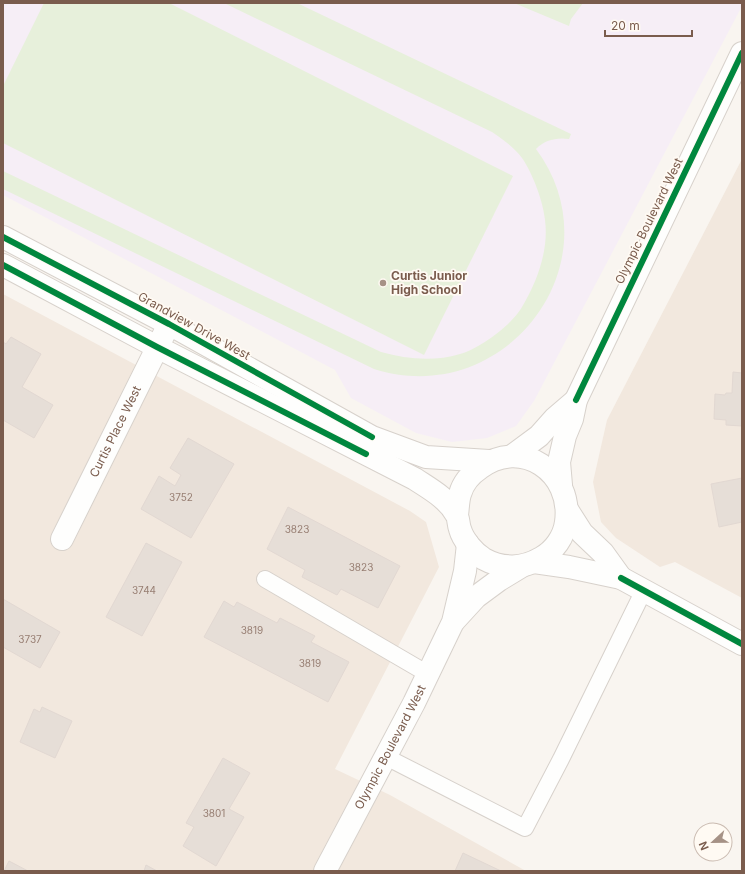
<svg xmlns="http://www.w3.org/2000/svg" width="745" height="874" font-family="Inter,sans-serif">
	<rect width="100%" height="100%" fill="#f9f5f0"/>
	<!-- residential -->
	<g fill="#f2e8de">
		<path d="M742,159v439l-67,-36 -15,5 -44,-29 -15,-16 -8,-40 14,-62z"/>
		<path d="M3,294l407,217 16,11 13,45 -104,202 55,26 136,76h-523z"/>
	</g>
	<!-- education -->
	<path fill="#f6eef6" d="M3,3h739v3l-208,395 -18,25 -29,12 -35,4 -36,-9 -65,-35 -16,-28 -332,-175z"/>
	<!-- garden -->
	<g fill="#e7f0db">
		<path d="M44,3h125l344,173 -89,179 -421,-212v-57z"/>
		<path d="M224,3h73l274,131 -2,5c-12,-2 -25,1 -33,10 83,112 -30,262 -162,220l-371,-180v-18l378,181c26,7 52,10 79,2 19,-5 52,-29 62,-47 15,-25 27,-57 23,-87 -2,-19 -12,-46 -23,-62 -8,-11 -20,-19 -30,-26z"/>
		<path d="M514,3h69l-12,16 -2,7z"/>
	</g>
	<!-- building -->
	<g fill="#e6ded7" stroke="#e2d8d2">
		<path d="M11,337l30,17 -19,33 31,18 -19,33 -31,-18v-78l3,2z"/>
		<path d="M733,372l9,1v53l-16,-1v-5l-12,-1 1,-25 10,1 1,-2h6z"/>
		<path d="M188,438l46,26 -43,74 -50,-29 18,-33 16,10 6,-11 -11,-7z"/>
		<path d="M742,478v44l-23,5 -8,-43z"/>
		<path d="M288,507l112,59 -22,42 -37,-19 -4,6 -35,-18 3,-7 -38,-21z"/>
		<path d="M146,543l36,19 -40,74 -36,-19z"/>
		<path d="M3,599l57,33 -20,36 -37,-21z"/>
		<path d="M224,601l10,6 3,-5 40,21 3,-5 35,18 -4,6 38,20 -21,40 -124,-65z"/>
		<path d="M42,707l30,14 -17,37 -35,-16 14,-33 6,3z"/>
		<path d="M223,758l27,15 -21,36 15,8 -28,49 -33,-20 11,-19 -8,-4z"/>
		<path d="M463,853l38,18h-46z"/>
		<path d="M9,861l19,10h-24z"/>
		<path d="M146,865l11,6h-13z"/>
	</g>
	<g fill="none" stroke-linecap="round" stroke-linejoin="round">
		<defs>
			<g id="service">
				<path d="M265,579l163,95"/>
				<path d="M386,757l139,71 36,-69 83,-169"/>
			</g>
			<g id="minor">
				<path id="s1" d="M62,539l107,-215"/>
				<path d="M454,621l22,-24 23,-17 23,-14"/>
				<path id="s2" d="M325,871l89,-168 39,-81 12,-51 3,-27"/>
			</g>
			<g id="tertiary">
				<path d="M3,237l166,87 203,113 54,20 63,4"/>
				<path d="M3,265l154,82 258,132c15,10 32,19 41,35 3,4 2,10 4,15 3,11 14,24 24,30 18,10 39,10 57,-1 13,-7 23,-21 25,-36 7,-50 -45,-85 -86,-54 -9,6 -17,15 -20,26 -2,6 -2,14 -3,21"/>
				<path d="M512,456l27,-20 16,-18 21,-18"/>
				<path d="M561,485l-2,-23 6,-26 7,-17 4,-19 166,-347"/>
				<path d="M568,511l14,22 21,20 18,25"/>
				<path d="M534,562l35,5 52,11 121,66"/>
			</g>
		</defs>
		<!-- service casing -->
		<use href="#service" stroke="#d7d1cb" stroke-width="18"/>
		<!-- minor casing -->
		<use href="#minor" stroke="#d7d1cb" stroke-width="24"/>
		<!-- tertiary casing -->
		<use href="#tertiary" stroke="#d7d1cb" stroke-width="24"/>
		<!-- service -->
		<use href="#service" stroke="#fefefd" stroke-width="16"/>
		<!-- minor -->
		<use href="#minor" stroke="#fefefd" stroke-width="22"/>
		<!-- tertiary -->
		<use href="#tertiary" stroke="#fefefd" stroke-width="22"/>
		<defs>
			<g id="cycleway">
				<path d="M3,237l166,87 203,113"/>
				<path d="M3,265l154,82 209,107"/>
				<path d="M576,400l166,-347"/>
				<path d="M621,578l121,66"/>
			</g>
		</defs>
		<!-- cycleway casing -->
		<use href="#cycleway" stroke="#fffaf3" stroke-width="8"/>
		<!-- cycleway -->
		<use href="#cycleway" stroke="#00873e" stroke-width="6"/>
	</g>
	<!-- markers -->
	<circle fill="#a69286" stroke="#fffaf3" stroke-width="1.5" cx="383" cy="283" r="4"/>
	<g text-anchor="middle" stroke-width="3.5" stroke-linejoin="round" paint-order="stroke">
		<!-- number labels -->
		<g font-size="10" fill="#977e72">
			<text x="181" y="501">3752</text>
			<text x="297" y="533">3823</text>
			<text x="361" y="571">3823</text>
			<text x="144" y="594">3744</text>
			<text x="252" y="634">3819</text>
			<text x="30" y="643">3737</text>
			<text x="310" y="667">3819</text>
			<text x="214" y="817">3801</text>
		</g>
		<!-- street labels -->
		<g font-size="12" fill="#7a5c4d" stroke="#fffaf3">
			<text transform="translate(649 221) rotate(-64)" y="4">Olympic Boulevard West</text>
			<text transform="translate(194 326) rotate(29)" y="4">Grandview Drive West</text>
			<text dy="4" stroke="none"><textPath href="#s1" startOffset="120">Curtis Place West</textPath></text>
			<text dy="4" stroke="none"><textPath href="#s2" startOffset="140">Olympic Boulevard West</textPath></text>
		</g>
		<!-- poi labels -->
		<g font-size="12" font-weight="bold" fill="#7a5c4d" stroke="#fffaf3" text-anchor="start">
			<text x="391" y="280">Curtis Junior<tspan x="391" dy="14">High School</tspan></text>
		</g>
	</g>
	<!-- border -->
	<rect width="745" height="874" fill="none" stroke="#7a5c4d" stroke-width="8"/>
	<!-- north arrow -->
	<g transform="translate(713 842) rotate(248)"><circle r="19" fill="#fffaf3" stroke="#cabbb1"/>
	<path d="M0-3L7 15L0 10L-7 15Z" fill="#a69286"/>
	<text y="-6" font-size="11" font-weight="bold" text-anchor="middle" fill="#7a5c4d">N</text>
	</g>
	<!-- scale -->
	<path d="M605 30v6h87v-6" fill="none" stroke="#7a5c4d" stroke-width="2"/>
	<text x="611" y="30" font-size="12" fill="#7a5c4d" stroke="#fffaf3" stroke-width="3" paint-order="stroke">20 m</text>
</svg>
